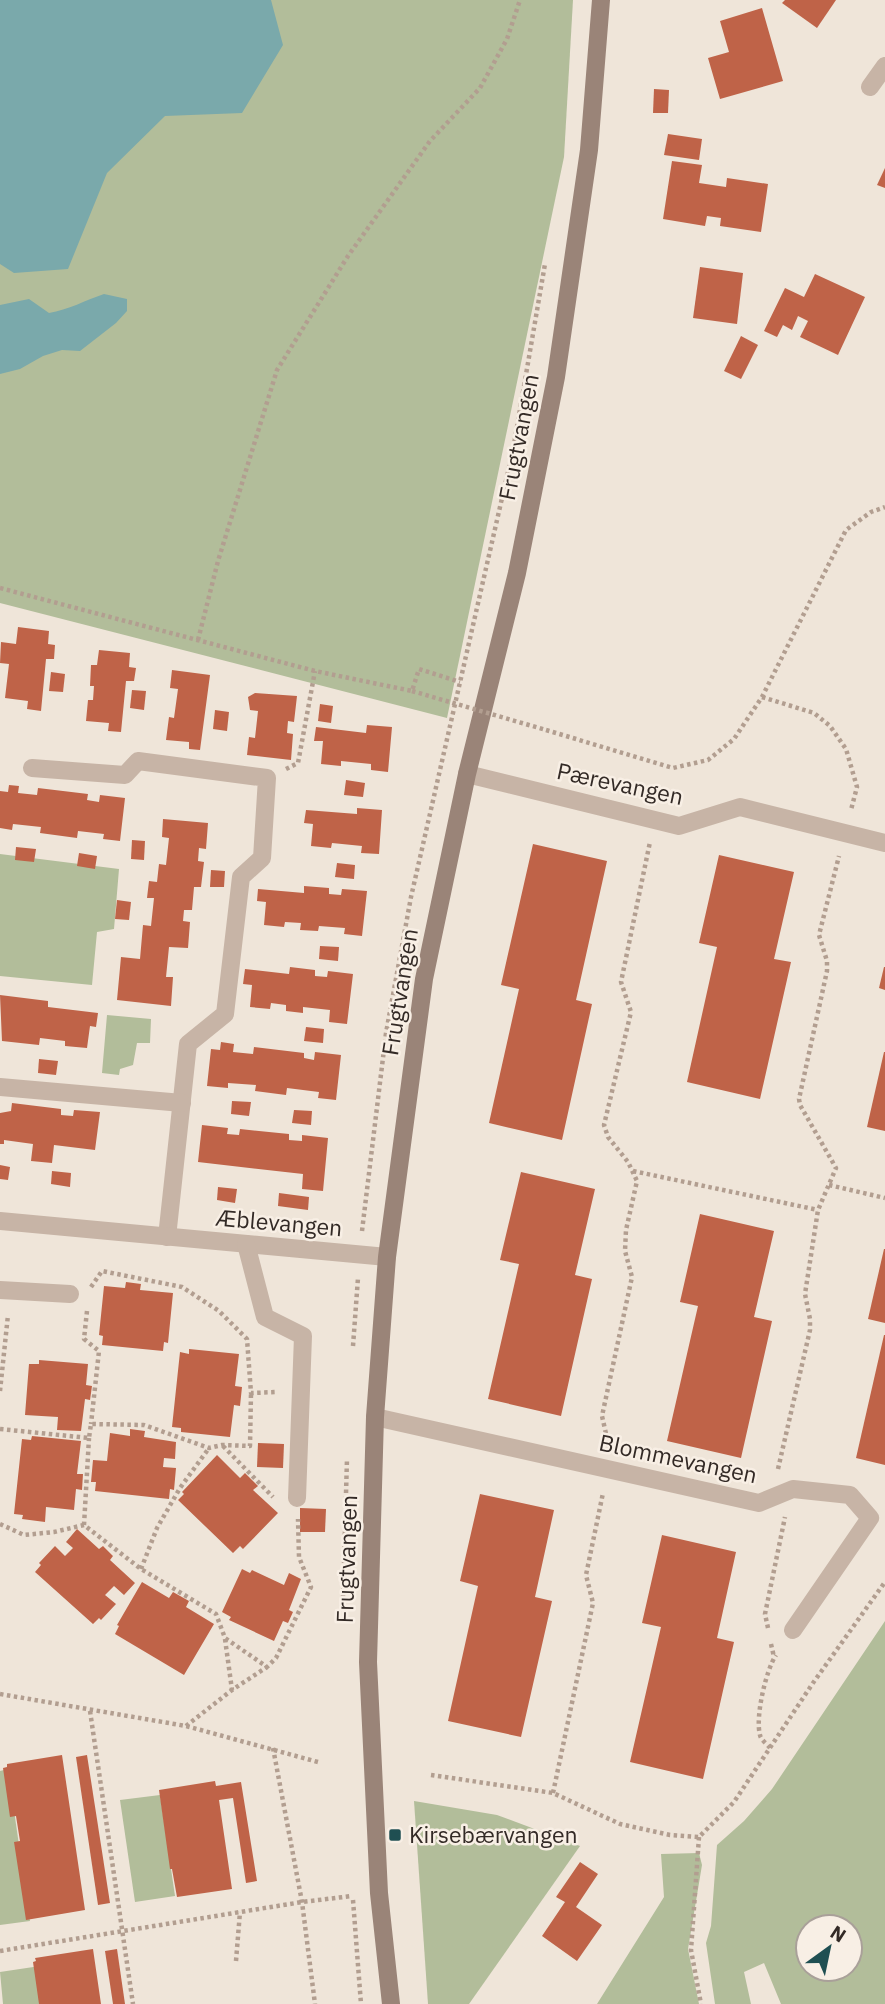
<svg xmlns="http://www.w3.org/2000/svg" width="885" height="2004" font-family="'IBM Plex Sans',sans-serif">
	<rect width="100%" height="100%" fill="#efe5d9"/>
	<!-- green -->
	<g fill="#b2bd9a" fill-rule="evenodd">
		<path d="M0,0h573l-9,157 -117,561 -447,-115z"/>
		<path d="M0,854l119,15 -5,60 -17,3 -5,53 -92,-9z"/>
		<path d="M107,1015l44,4 -1,24h-13l-4,22 -13,4 -1,6 -17,-2z"/>
		<path d="M885,1621v383h-104l-17,-41 -20,9 7,32h-36l-9,-61 5,-17 6,-81 27,-24 28,-32zM808,1927h42v42h-42z"/>
		<path d="M8,1769l22,152 -30,4v-154z"/>
		<path d="M160,1795l15,101 -40,6 -15,-102z"/>
		<path d="M414,1801l83,14 83,31 -111,158h-41z"/>
		<path d="M699,1853l3,12 -14,84 11,55h-102l67,-107 -3,-43z"/>
		<path d="M40,1966l6,38h-43l-3,-32z"/>
	</g>
	<!-- water -->
	<g fill="#7aa9ab">
		<path d="M0,0h271l12,45 -41,68 -77,3 -58,57 -39,96 -54,4 -14,-9z"/>
		<path d="M104,294l23,5v12l-11,12 -36,28 -18,-1 -19,6 -23,13 -20,5v-69l29,-6 20,14c19,-3 37,-13 55,-19z"/>
	</g>
	<!-- building -->
	<g fill="#bf6348">
		<path d="M785,0h51l-19,28 -35,-25z"/>
		<path d="M762,8l21,73 -63,18 -12,-41 21,-6 -9,-31z"/>
		<path d="M654,89l15,1 -1,23h-15z"/>
		<path d="M668,134l34,5 -3,21 -35,-5z"/>
		<path d="M672,161l30,4 -3,18 27,4 1,-9 41,6 -7,48 -41,-6 1,-8 -14,-2 -2,10 -42,-7z"/>
		<path d="M885,168v20l-8,-3z"/>
		<path d="M700,267l43,6 -6,51 -44,-6z"/>
		<path d="M815,274l50,23 -27,58 -38,-18 8,-16 -10,-5 -6,14 -9,-5 -6,12 -13,-6 21,-43 19,9z"/>
		<path d="M741,336l17,9 -17,34 -17,-8z"/>
		<path d="M18,627l31,4 -1,13 7,1 -1,14h-8l-5,52 -14,-2 1,-8 -23,-3 4,-34 -9,-1 1,-21 15,2z"/>
		<path d="M99,650l31,3 -1,14 7,1 -2,13h-8l-5,51 -13,-1 1,-8 -23,-2 2,-21h5l1,-14h-4l1,-21h6z"/>
		<path d="M172,670l38,5 -10,75 -11,-1v-7l-23,-2 3,-23 5,1 4,-29 -8,-1z"/>
		<path d="M51,672l14,2 -2,18 -14,-1z"/>
		<path d="M132,690l14,1 -2,19 -14,-2z"/>
		<path d="M255,693l42,3 -3,26 -6,-1 -1,12 6,1 -2,26 -44,-5 2,-18 6,1 3,-27 -8,-1 -2,-13z"/>
		<path d="M320,704l13,2 -2,17 -13,-2z"/>
		<path d="M215,710l14,2 -2,19 -14,-2z"/>
		<path d="M367,725l25,2 -4,45 -17,-2v-6l-30,-3v5l-20,-2 2,-23h-9l2,-14 50,6z"/>
		<path d="M346,780l19,3 -2,14 -19,-2z"/>
		<path d="M9,785l10,1 -1,7 19,2 1,-7 50,6 -1,6 12,2 1,-7 25,3 -5,43 -17,-2 1,-5 -26,-3 -1,7 -37,-5 1,-6 -28,-3 -1,6 -12,-2v-37l8,1z"/>
		<path d="M357,808l25,2 -3,44 -18,-1 1,-7 -30,-3 -1,5 -20,-2 2,-22 -9,-1 2,-13 51,4z"/>
		<path d="M163,819l45,4 -2,26 -7,-1 -1,13 6,1 -3,25h-7l-2,23h-8l-1,11 7,1 -2,26 -19,-1 -3,30h7l-2,29 -54,-6 4,-43 19,2 3,-34 8,1 3,-28h-7l2,-17 8,1 2,-18 7,1 3,-27 -7,-1z"/>
		<path d="M132,840l13,1 -1,19 -13,-1z"/>
		<path d="M533,844l74,17 -31,139 16,4 -30,136 -73,-17 30,-134 -18,-4z"/>
		<path d="M16,847l20,2 -2,13 -19,-2z"/>
		<path d="M79,853l18,3 -2,13 -18,-3z"/>
		<path d="M719,855l75,17 -20,87 17,3 -31,137 -73,-17 30,-135 -18,-4z"/>
		<path d="M337,863l18,2 -1,14 -19,-2z"/>
		<path d="M211,870l14,1 -1,16h-14z"/>
		<path d="M304,886l25,2v6l12,1 1,-6 25,2 -5,45 -18,-2 1,-6 -26,-2 -1,5 -18,-1 1,-7 -16,-1 -1,5 -20,-2 2,-23 -9,-1 1,-12 46,4z"/>
		<path d="M117,900l14,2 -2,18 -14,-1z"/>
		<path d="M320,946l19,1 -1,14 -19,-2z"/>
		<path d="M290,967l25,3v6l12,1 1,-6 25,3 -6,50 -18,-2 1,-12 -27,-3v6l-17,-2v-6l-15,-2 -1,6 -20,-2 2,-22 -9,-1 2,-15 44,5z"/>
		<path d="M884,967h1v23l-6,-2z"/>
		<path d="M0,995l48,6v6l50,6 -2,14 -6,-1 -3,22 -22,-2v-5l-25,-3 -1,7 -37,-4z"/>
		<path d="M306,1027l18,2 -1,14 -19,-2z"/>
		<path d="M221,1042l13,2 -1,8 20,2 1,-7 50,6v5l10,2 1,-8 26,3 -5,45 -18,-2 1,-6 -32,-4 -1,7 -31,-4 1,-6 -28,-2v5l-21,-2 4,-37 9,1z"/>
		<path d="M884,1052h1v79l-18,-4z"/>
		<path d="M39,1059l19,2 -2,14 -18,-2z"/>
		<path d="M232,1101l19,1 -2,14 -18,-2z"/>
		<path d="M12,1103l49,6v6l12,1 1,-6 26,2 -5,38 -41,-5 -2,18 -21,-2 2,-17 -29,-4v4h-4v-31l11,-2z"/>
		<path d="M294,1110l18,1 -1,14 -19,-2z"/>
		<path d="M202,1125l26,3 -1,6 12,1 1,-6 49,5v6l13,1v-6l26,3 -5,53 -21,-2 1,-15 -105,-12z"/>
		<path d="M0,1165l10,2 -2,13 -8,-1z"/>
		<path d="M52,1171l19,2 -1,14 -19,-3z"/>
		<path d="M521,1172l74,17 -20,86 17,4 -31,137 -73,-17 31,-135 -19,-4z"/>
		<path d="M218,1187l19,2 -2,14 -18,-3z"/>
		<path d="M279,1193l30,4 -1,13 -30,-4z"/>
		<path d="M700,1214l74,17 -20,86 18,4 -31,137 -74,-17 31,-135 -18,-4z"/>
		<path d="M884,1249h1v74l-17,-4z"/>
		<path d="M126,1282l15,2 -1,6 33,3 -5,50 -4,-1 -1,9 -61,-6 1,-9 -4,-1 5,-49 21,2z"/>
		<path d="M884,1335h1v130l-29,-7z"/>
		<path d="M189,1349l50,5 -4,32 7,1 -2,19 -6,-1 -4,32 -49,-5v-4l-9,-1 8,-75 9,2z"/>
		<path d="M39,1360l49,4 -2,21 6,1 -2,14 -5,-1 -4,32 -24,-1 1,-13 -33,-2 4,-51h10z"/>
		<path d="M130,1429l15,2 -1,6 32,5 -1,17 -11,-1 -1,9 13,1 -2,22 -4,-1 -1,10 -74,-8 1,-9h-5l2,-22 14,1 3,-28 20,3z"/>
		<path d="M32,1436l49,5 -4,33h6l-1,16 -6,-1 -2,21 -28,-3 -1,15 -23,-3 1,-4 -9,-1 8,-75 9,1z"/>
		<path d="M258,1443l26,1 -1,24 -26,-1z"/>
		<path d="M217,1455l23,23 5,-5 13,13 -5,4 25,23 -35,36 -3,-3 -7,7 -55,-53 6,-6 -2,-2z"/>
		<path d="M480,1494l74,16 -19,87 17,4 -31,136 -73,-16 30,-135 -18,-5z"/>
		<path d="M300,1508l26,1 -1,23h-25z"/>
		<path d="M77,1529l22,20 4,-3 10,10 -3,4 25,23 -11,12 -10,-9 -9,9 11,9 -15,16 -2,-2 -6,6 -58,-52 6,-7 -2,-2 16,-17 10,10 8,-8 -7,-6z"/>
		<path d="M662,1535l74,17 -19,86 17,4 -31,137 -73,-17 31,-135 -19,-4z"/>
		<path d="M242,1569l8,4 2,-3 32,15 5,-12 12,6 -12,31 4,2 -5,11 -5,-2 -9,20 -45,-21 2,-3 -9,-5z"/>
		<path d="M142,1582l27,16 4,-6 16,9 -3,6 28,17 -30,51 -69,-41 4,-8 -2,-1z"/>
		<path d="M62,1755l23,155 -59,10 -12,-78 6,-1 -4,-25 -6,1 -7,-49 4,-1v-3z"/>
		<path d="M87,1755l23,148 -12,2 -22,-148z"/>
		<path d="M215,1781l1,5 25,-4 16,99 -11,2 -13,-85 -14,2 13,89 -55,8 -5,-28h-2l-11,-79z"/>
		<path d="M580,1862l18,12 -22,33 26,18 -25,36 -35,-25 23,-34 -9,-5z"/>
		<path d="M93,1949l8,55h-62l-6,-42 3,-1 -1,-3z"/>
		<path d="M117,1949l8,55h-12l-8,-53z"/>
	</g>
	<g fill="none" stroke-linecap="round" stroke-linejoin="round">
		<!-- path -->
		<g stroke="#b29e90" stroke-width="4.5" stroke-dasharray="3.5 3.5" stroke-linecap="butt">
			<path d="M0,588l315,83 97,20 7,-22 41,13"/>
			<path d="M198,640l20,-79 59,-191 71,-114 82,-115 50,-53 27,-49 13,-39"/>
			<path d="M762,697l52,16 16,13 16,23 11,38 -6,23"/>
			<path d="M546,730l127,38 35,-8 26,-21 28,-42 84,-167 25,-18 14,-5"/>
			<path d="M286,769l12,-6 17,-92"/>
			<path d="M633,1171l185,39"/>
			<path d="M829,1185l56,13"/>
			<path d="M362,1231l24,-198 25,-136 102,-447 32,-186"/>
			<path d="M91,1287l11,-16 80,16 37,24 28,28 4,54 26,-1"/>
			<path d="M87,1311l-3,28 15,12 -8,73"/>
			<path d="M353,1346l5,-68"/>
			<path d="M0,1391l8,-76"/>
			<path d="M0,1429l89,9 2,-14 53,1 65,23 13,-3 28,1 1,-53"/>
			<path d="M223,1446l50,51"/>
			<path d="M609,1447l-7,-31 30,-139 -7,-26 1,-21 11,-49 -9,-19 -20,-25 -4,-12 27,-113 -10,-30 29,-140"/>
			<path d="M778,1469l32,-139v-11l-5,-25 13,-84 18,-42 -36,-63 -1,-6 28,-128v-10l-8,-26 20,-79"/>
			<path d="M0,1524l24,11 30,-3 30,-7 57,44 75,45 9,24 42,29 9,-9 35,-71 -12,-30 -1,-38"/>
			<path d="M84,1525l5,-87"/>
			<path d="M141,1569l16,-41 23,-40 29,-40"/>
			<path d="M343,1598l4,-139"/>
			<path d="M768,1628l-3,-14 20,-97"/>
			<path d="M225,1639l7,51"/>
			<path d="M771,1644l3,13"/>
			<path d="M0,1694l186,32 132,36"/>
			<path d="M90,1711l43,293"/>
			<path d="M186,1726l46,-36 35,-23"/>
			<path d="M273,1748l29,154 13,102"/>
			<path d="M770,1748c-3,-4 -9,-8 -10,-13 -5,-18 6,-65 16,-80"/>
			<path d="M431,1775l122,18 67,31 50,11 29,2 35,-35 79,-119 72,-101"/>
			<path d="M553,1793l40,-190 -7,-28 17,-82"/>
			<path d="M699,1837l-8,113 10,54"/>
			<path d="M353,1900l8,104"/>
			<path d="M0,1951l302,-49 50,-6"/>
			<path d="M236,1961l4,-49"/>
		</g>
		<!-- street -->
		<g stroke="#c7b4a6" stroke-width="18">
			<path d="M870,87l15,-21"/>
			<path d="M32,768l93,7 13,-14 129,17 -5,80 -21,19 -16,137 -37,30 -21,193"/>
			<path d="M467,774l212,52 61,-19 145,36"/>
			<path d="M0,1087l182,16"/>
			<path d="M0,1221l387,36"/>
			<path d="M246,1244l19,73 38,19 -6,162"/>
			<path d="M0,1290l70,4"/>
			<path d="M375,1417l384,86 34,-14 57,6 20,23 -77,112"/>
		</g>
		<!-- secondary -->
		<path stroke="#9a8478" stroke-width="18" d="M391,2004l-12,-111 -11,-231 7,-245 12,-160 37,-278 43,-205 50,-201 39,-196 33,-227 12,-150"/>
		<!-- path-bridge -->
		<path stroke="#b29e90" stroke-width="4.5" stroke-dasharray="3.5 3.5" stroke-linecap="butt" d="M412,691l134,39"/>
	</g>
	<!-- markers -->
	<rect fill="#1f4f52" stroke="#f8efe5" stroke-width="2.5" x="388" y="1828" width="14" height="14" rx="3.5"/>
	<g text-anchor="middle" stroke-width="5" stroke-linejoin="round" paint-order="stroke">
		<!-- street labels -->
		<g font-size="23" fill="#332a26" stroke="#f8efe5">
			<text transform="translate(519 437) rotate(-79)" y="8">Frugtvangen</text>
			<text transform="translate(620 784) rotate(12)" y="8">Pærevangen</text>
			<text transform="translate(400 992) rotate(-81)" y="8">Frugtvangen</text>
			<text transform="translate(279 1223) rotate(5)" y="8">Æblevangen</text>
			<text transform="translate(678 1459) rotate(12)" y="8">Blommevangen</text>
			<text transform="translate(347 1559) rotate(-88)" y="8">Frugtvangen</text>
		</g>
		<!-- poi labels -->
		<g font-size="23" fill="#332a26" stroke="#f8efe5" text-anchor="start">
			<text x="409" y="1843">Kirsebærvangen</text>
		</g>
	</g>
	<!-- north arrow -->
	<g transform="translate(829 1948) rotate(33)"><circle r="33" fill="#f8efe5" stroke="#a9a099" stroke-width="2"/>
	<path d="M0-5L12 26L0 18L-12 26Z" fill="#1f4f52"/>
	<text y="-10" font-size="19" font-weight="bold" text-anchor="middle" fill="#332a26">N</text>
	</g>
</svg>
